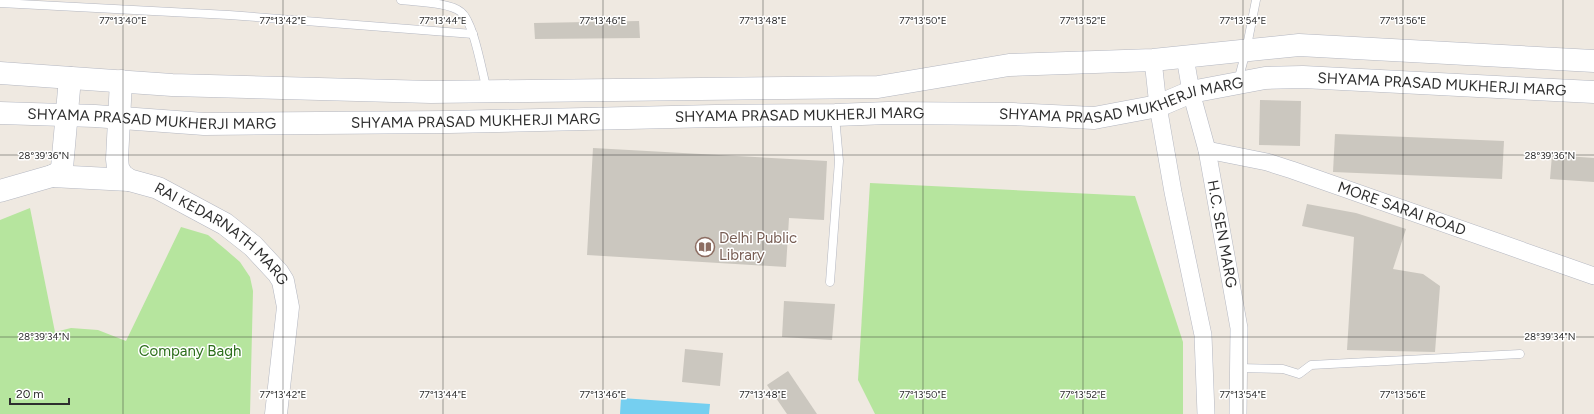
<svg xmlns="http://www.w3.org/2000/svg" width="1594" height="414" font-family="Figtree,sans-serif">
	<rect width="100%" height="100%" fill="#efe9e1"/>
	<!-- green -->
	<g fill="#b6e59e">
		<path d="M870,183l265,13 48,146v72h-308l-17,-34z"/>
		<path d="M30,208l25,124 16,-4 27,2 28,11 55,-114 27,8 17,14 15,13 10,15 3,14 -3,123h-250v-194z"/>
	</g>
	<!-- water -->
	<path fill="#75cff0" d="M621,398l89,6 -1,10h-89z"/>
	<!-- building -->
	<g fill="#cbc7bf">
		<path d="M639,21l1,17 -105,1 -1,-16z"/>
		<path d="M1260,100l41,1 -1,45 -41,-1z"/>
		<path d="M1335,134l169,7 -2,38 -169,-7z"/>
		<path d="M593,148l234,13 -3,59 -35,-2 -3,49 -199,-12z"/>
		<path d="M1552,155l42,3v24l-44,-3z"/>
		<path d="M1307,204l49,9 50,16 -13,40 30,5 17,12 -5,66 -88,-2 7,-113 -52,-11z"/>
		<path d="M784,301l51,3 -3,36 -50,-3z"/>
		<path d="M685,349l38,4 -3,33 -38,-4z"/>
		<path d="M788,371l29,43h-30l-20,-29z"/>
	</g>
	<g fill="none" stroke-linecap="round" stroke-linejoin="round">
		<defs>
			<g id="lane">
				<path d="M401,0c15,2 48,2 60,12 13,10 21,61 26,78"/>
				<path d="M0,3l229,12 244,19"/>
				<path d="M1238,81l8,-30 10,-51"/>
				<path d="M830,282l9,-121 -4,-45"/>
				<path d="M1238,368l45,1 16,5 12,-9 209,-11"/>
			</g>
			<g id="street">
				<path id="s1" d="M1185,57l6,35 16,58 32,178 -1,86"/>
				<path d="M1153,60l5,46 15,86 30,143 3,79"/>
				<path id="s2" d="M1207,150l60,12 25,8 302,106"/>
			</g>
			<g id="secondary">
				<path d="M0,73l172,12 259,7 447,-5 131,-22 144,-5 146,-15 295,16"/>
				<path id="s3" d="M121,81l-4,78 1,9 4,7 7,5 29,8 67,36 28,22 25,27 5,8 5,26 -12,107"/>
				<path id="s4" d="M0,113l95,3 109,8 245,-2 266,-6 120,-1 53,-2 125,1 81,4 64,-12 33,-14 74,-14 38,-1 291,15"/>
				<path d="M52,176l77,4"/>
				<path d="M0,191l52,-15 6,-3 4,-5 8,-90"/>
			</g>
		</defs>
		<!-- lane casing -->
		<use href="#lane" stroke="#b4b7c1" stroke-width="9"/>
		<!-- street casing -->
		<use href="#street" stroke="#b4b7c1" stroke-width="18"/>
		<!-- secondary casing -->
		<use href="#secondary" stroke="#b4b7c1" stroke-width="23"/>
		<!-- lane -->
		<use href="#lane" stroke="#fff" stroke-width="8"/>
		<!-- street -->
		<use href="#street" stroke="#fff" stroke-width="17"/>
		<!-- secondary -->
		<use href="#secondary" stroke="#fff" stroke-width="22"/>
	</g>
	<!-- ticks -->
	<path fill="none" stroke="#2e2e2e" stroke-width="1" stroke-opacity="0.45" d="M123,0v414M283,0v414M443,0v414M603,0v414M763,0v414M923,0v414M1083,0v414M1243,0v414M1403,0v414M1563,0v414M0,155h1594M0,337h1594"/>
	<!-- icons -->
	<defs>
		<symbol id="library-ring" viewBox="-11 -11 22 22"><circle r="9.5" fill="#fff" stroke="#8d6e63" stroke-width="1.5"/><path d="M-6-4Q-3-5.5-.7-3.5V5Q-3 3-6 4ZM6-4Q3-5.5 .7-3.5V5Q3 3 6 4Z" fill="#8d6e63"/></symbol>
	</defs>
	<g fill-rule="evenodd">
		<use href="#library-ring" x="694" y="236" width="22" height="22"/>
	</g>
	<g text-anchor="middle" stroke-width="3" stroke-linejoin="round" paint-order="stroke">
		<!-- street labels -->
		<g font-size="15" fill="#2e2e2e" stroke="#fff">
			<text dy="5" stroke="none"><textPath href="#s4" startOffset="1448">SHYAMA PRASAD MUKHERJI MARG</textPath></text>
			<text dy="5" stroke="none"><textPath href="#s4" startOffset="1124">SHYAMA PRASAD MUKHERJI MARG</textPath></text>
			<text dy="5" stroke="none"><textPath href="#s4" startOffset="800">SHYAMA PRASAD MUKHERJI MARG</textPath></text>
			<text dy="5" stroke="none"><textPath href="#s4" startOffset="152">SHYAMA PRASAD MUKHERJI MARG</textPath></text>
			<text dy="5" stroke="none"><textPath href="#s4" startOffset="476">SHYAMA PRASAD MUKHERJI MARG</textPath></text>
			<text dy="5" stroke="none"><textPath href="#s2" startOffset="204">MORE SARAI ROAD</textPath></text>
			<text dy="5" stroke="none"><textPath href="#s1" startOffset="181">H.C. SEN MARG</textPath></text>
			<text dy="5" stroke="none"><textPath href="#s3" startOffset="213">RAI KEDARNATH MARG</textPath></text>
		</g>
		<!-- education labels -->
		<g font-size="15" fill="#785e54" stroke="#fff" text-anchor="start">
			<text x="719" y="243">Delhi Public<tspan x="719" dy="17">Library</tspan></text>
		</g>
		<!-- park labels -->
		<g font-size="15" fill="#2c6e1b" stroke="#fff">
			<text x="190" y="356">Company Bagh</text>
		</g>
	</g>
	<g font-size="10" text-anchor="middle" fill="#2e2e2e" stroke="#fff" stroke-width="3" stroke-linejoin="round" paint-order="stroke">
		<text x="123" y="24">77°13'40"E</text>
		<text x="283" y="24">77°13'42"E</text>
		<text x="443" y="24">77°13'44"E</text>
		<text x="603" y="24">77°13'46"E</text>
		<text x="763" y="24">77°13'48"E</text>
		<text x="923" y="24">77°13'50"E</text>
		<text x="1083" y="24">77°13'52"E</text>
		<text x="1243" y="24">77°13'54"E</text>
		<text x="1403" y="24">77°13'56"E</text>
		<text x="44" y="159">28°39'36"N</text>
		<text x="1550" y="159">28°39'36"N</text>
		<text x="44" y="340">28°39'34"N</text>
		<text x="1550" y="340">28°39'34"N</text>
		<text x="283" y="398">77°13'42"E</text>
		<text x="443" y="398">77°13'44"E</text>
		<text x="603" y="398">77°13'46"E</text>
		<text x="763" y="398">77°13'48"E</text>
		<text x="923" y="398">77°13'50"E</text>
		<text x="1083" y="398">77°13'52"E</text>
		<text x="1243" y="398">77°13'54"E</text>
		<text x="1403" y="398">77°13'56"E</text>
	</g>
	<!-- scale -->
	<path d="M10 398v6h59v-6" fill="none" stroke="#2e2e2e" stroke-width="2"/>
	<text x="16" y="398" font-size="12" fill="#2e2e2e" stroke="#ffffff" stroke-width="3" paint-order="stroke">20 m</text>
</svg>
